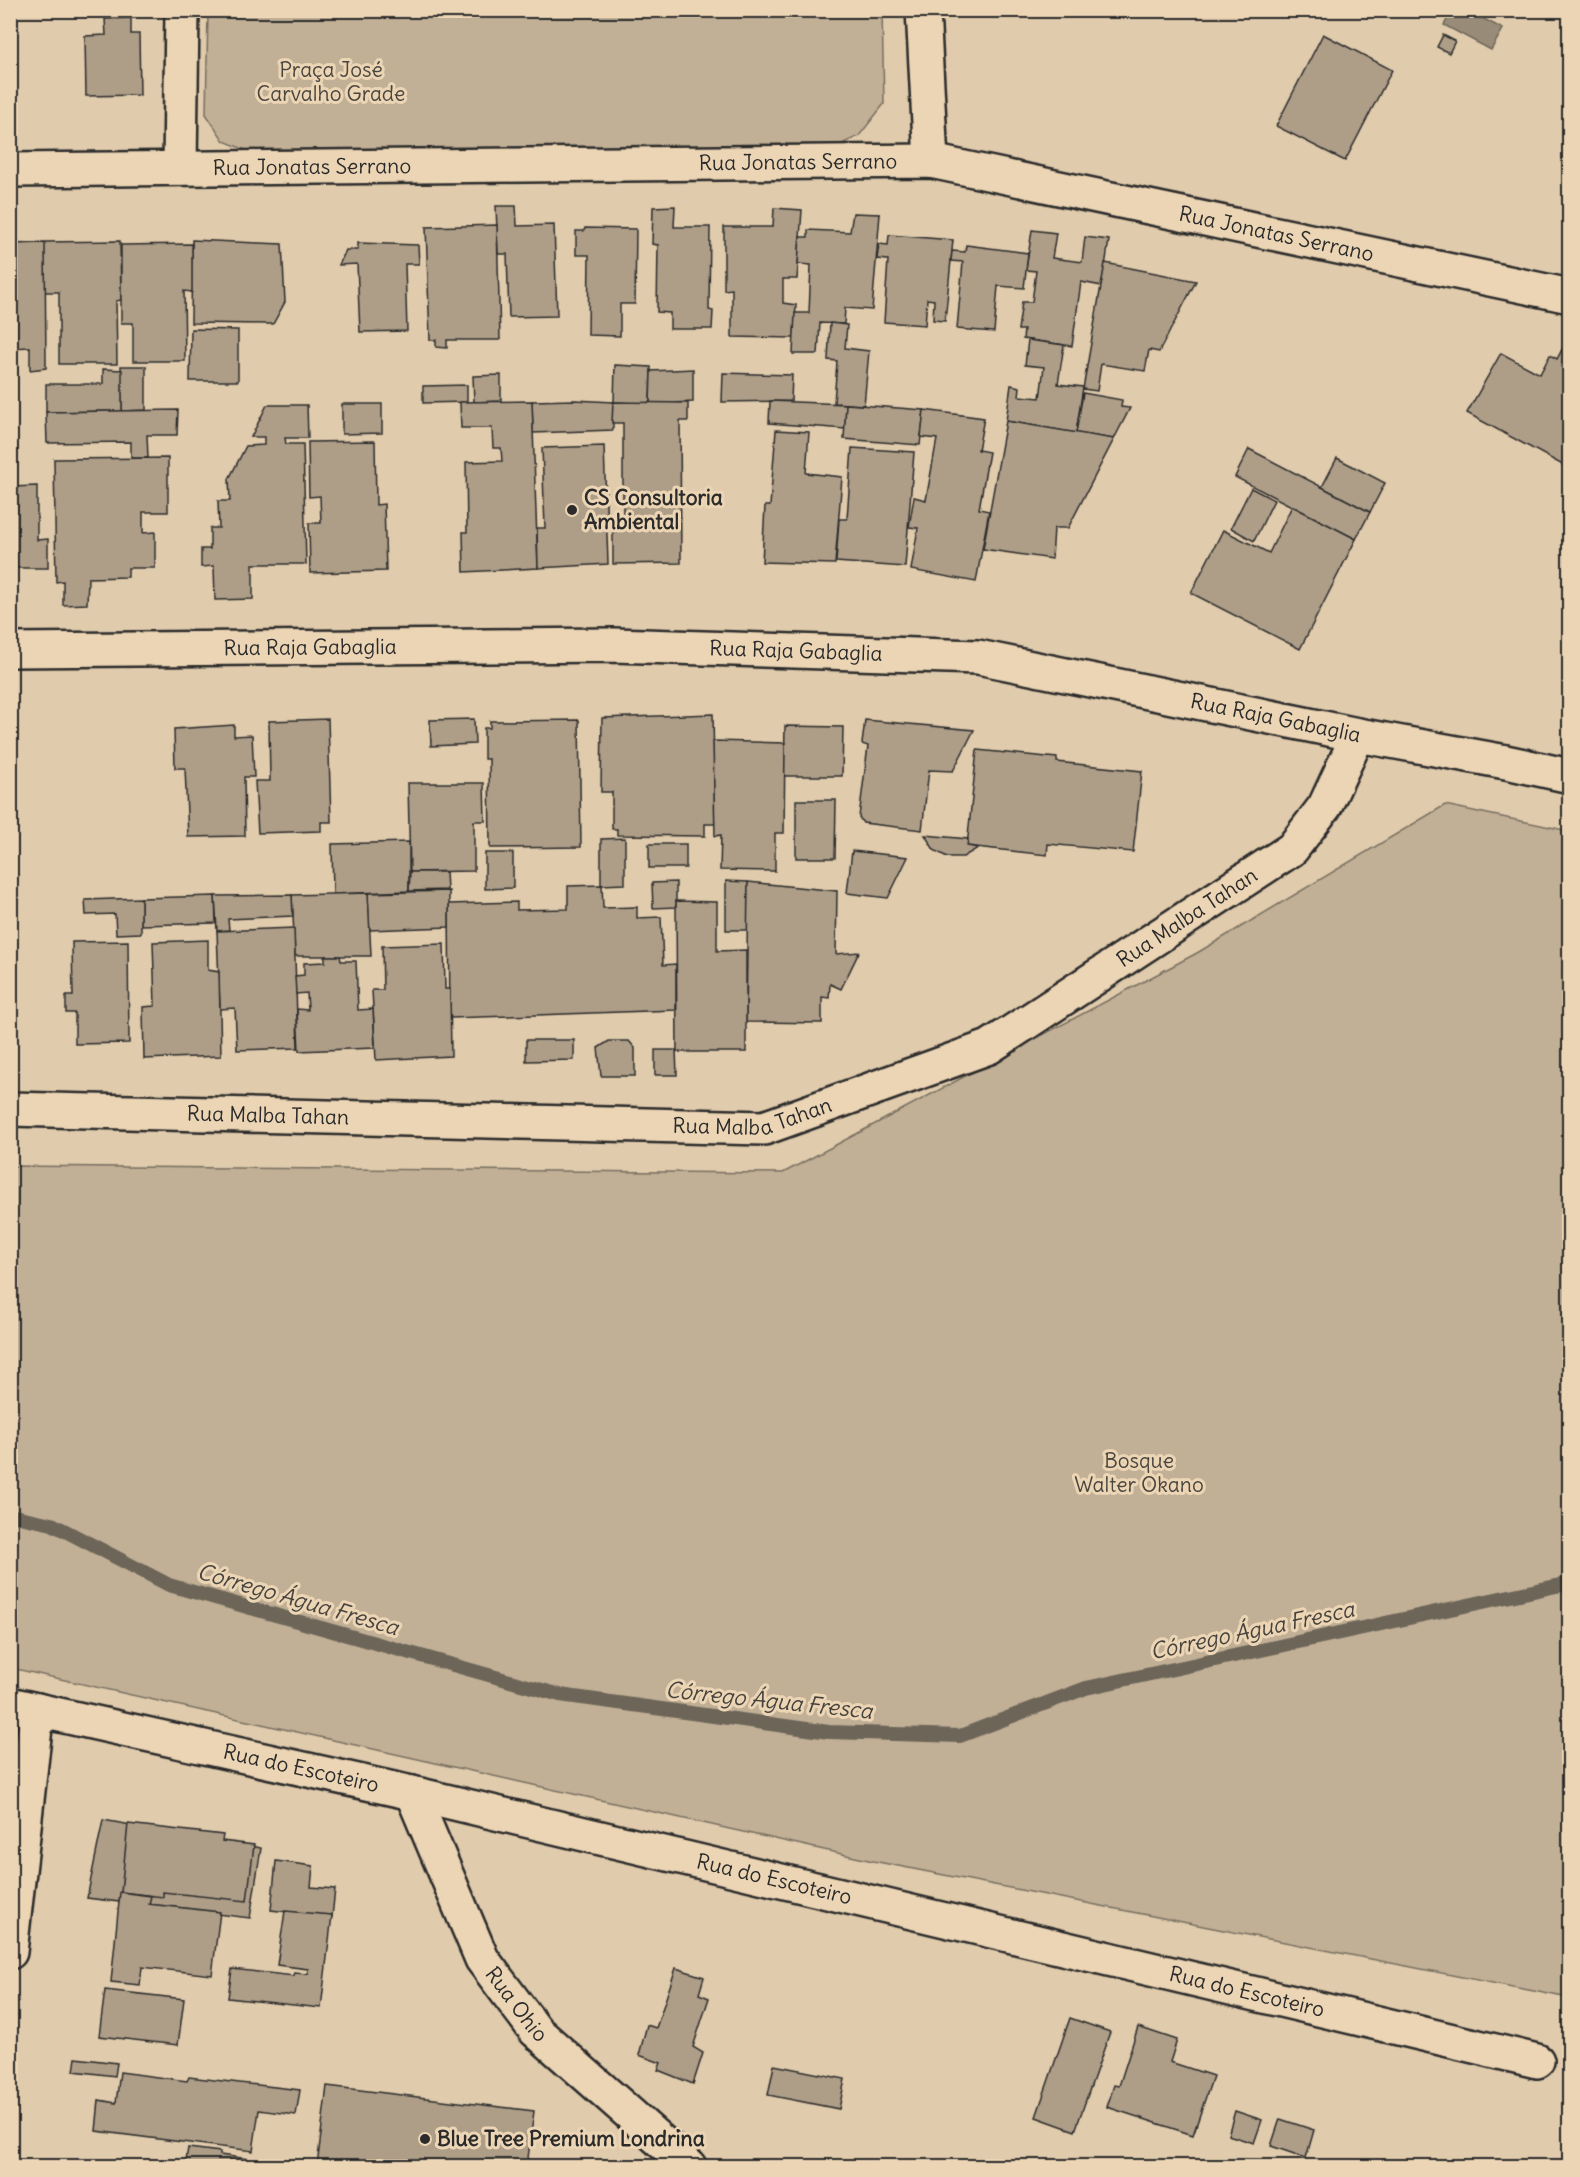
<svg xmlns="http://www.w3.org/2000/svg" width="1580" height="2177" font-family="Delius,sans-serif">
	<rect width="100%" height="100%" fill="#e0cbac"/>
	<filter id="ink" filterUnits="userSpaceOnUse"><feTurbulence type="fractalNoise" baseFrequency=".0167" numOctaves="2"/><feDisplacementMap in="SourceGraphic" scale="12" xChannelSelector="R" yChannelSelector="G"/><feConvolveMatrix kernelMatrix="1 2 1 2 8 2 1 2 1" color-interpolation-filters="sRGB"/></filter>
	<g filter="url(#ink)">
		<!-- green -->
		<g fill="#c2b096" stroke="#766e60" stroke-width="1.5">
			<path d="M208,11h674l2,93 -25,32 -30,14 -569,6 -36,-15 -18,-27z"/>
			<path d="M1445,805l124,26v1167l-696,-137 -862,-193 -1,-502 773,7 414,-220z"/>
		</g>
		<!-- water -->
		<path fill="#988c78" stroke="#6c6559" stroke-width="1.5" d="M1452,11h17l34,18 -12,21 -47,-25z"/>
		<g fill="none" stroke-linecap="round" stroke-linejoin="round">
			<!-- stream -->
			<path stroke="#6c6559" stroke-width="14" d="M10,1515l42,9 117,61 391,110 269,37 131,4 126,-48 484,-105"/>
		</g>
		<!-- building -->
		<g fill="#ae9e88" stroke="#2b2b2b" stroke-width="1.5">
			<path d="M131,18v16h8l1,61 -54,1 -1,-60 21,-1 -1,-16z"/>
			<path d="M1323,34l69,36 -47,91 -69,-35z"/>
			<path d="M1443,35l12,6 -6,12 -12,-6z"/>
			<path d="M496,206h20l1,20 37,-1 3,91 -48,1 -2,-63h-9z"/>
			<path d="M675,206l-1,21h36l-1,83 4,1 -1,18h-42v-16l-13,-1 1,-67 -6,-1 1,-37z"/>
			<path d="M774,208l28,2 -5,69h-14v24l13,2 -2,33 -62,-1v-48l-8,1v-63h49z"/>
			<path d="M853,213l27,1 -8,96 -27,-2 -1,16 -24,-1 -2,31h-25l2,-41h14l2,-48 -13,-1 2,-27h8v-7l42,2z"/>
			<path d="M497,225l3,115h-53v8l-11,-1v-7h-6l-4,-113z"/>
			<path d="M585,228l51,1 -1,75h-15v32l-32,-1 1,-80h-13v-24h8z"/>
			<path d="M1032,230l24,3 -4,25 30,4 3,-25 24,3 -7,46 -21,-4 -9,64 -49,-7 1,-9h-6l4,-28h10l4,-31 -10,-1z"/>
			<path d="M889,235l64,5 -8,81 -12,-1 1,-20 -7,-1 -2,26 -41,-3 4,-62 -11,-1 2,-15 9,1z"/>
			<path d="M192,240l90,4 3,58 -12,22 -82,-1z"/>
			<path d="M120,241l1,59 -5,1 1,63h-58v-72h-14l-1,-50z"/>
			<path d="M45,243l1,125 -16,2v-23l-20,1v-104z"/>
			<path d="M358,243l60,2 1,19h-14l2,67 -47,1 -3,-68 -18,1 7,-15h12z"/>
			<path d="M192,244v48l-8,-1 1,70h-52v-38h-12v-78z"/>
			<path d="M966,245l62,8 -4,35 -26,-2 -4,46 -37,-3 6,-67 -12,-1 1,-10 13,1z"/>
			<path d="M1105,263l91,18 -37,71 -10,-2 -4,21 -44,-7 -4,27 -14,-2z"/>
			<path d="M830,323l17,2 -2,23 24,3 -5,54 -30,-2 3,-42 -9,-1z"/>
			<path d="M191,329l47,1v51h-48z"/>
			<path d="M1028,340l36,5 -6,39 25,3 -7,46 -70,-12 5,-36 9,2 -1,9 21,2 4,-31 -19,-2z"/>
			<path d="M1567,340l3,1v128l-103,-56 34,-60 39,21 10,-19 7,4z"/>
			<path d="M615,365l36,2 -1,37 -36,-2z"/>
			<path d="M121,366h25v44l-24,1z"/>
			<path d="M103,369l19,1v41l-76,1v-28h57z"/>
			<path d="M693,369v33l-43,2 1,-33z"/>
			<path d="M723,373l69,2 -1,26 -69,1z"/>
			<path d="M501,375v26l-27,1 -1,-26z"/>
			<path d="M467,385v17l-44,1v-17z"/>
			<path d="M1083,393l39,7 -1,7 9,1 -16,31 -38,-6z"/>
			<path d="M575,400l38,2v28l-80,3 -1,-32z"/>
			<path d="M532,401l6,167 -74,4 -1,-40h4l-1,-70 36,-1 -1,-13h-8l-1,-20h-31l-1,-26z"/>
			<path d="M770,401l76,3 -1,25 -76,-6z"/>
			<path d="M613,402l75,1v18h-8l1,142 -68,1v-47h10v-94h-11z"/>
			<path d="M342,404h40v29l-40,1z"/>
			<path d="M846,404l78,6 -4,35 -76,-6z"/>
			<path d="M267,405h40l1,33h-23l1,6h17l3,120h-53v35l-38,1 -1,-34 -13,1v-18h9v-21h9l-1,-27h12l-1,-22 17,-33 18,-1v-8h-13z"/>
			<path d="M178,410l-1,25h-30l1,23h-17v-16l-84,1 -1,-31z"/>
			<path d="M924,410l60,8 -6,32 11,2 -10,57 10,2 -13,71 -65,-12 7,-42 -9,-1 5,-30 12,3 11,-61 -16,-2z"/>
			<path d="M1006,421l108,18 -46,89h-14l-2,31 -69,-10z"/>
			<path d="M776,430l33,2 -3,41 36,4 -7,87 -73,-2 3,-56h5z"/>
			<path d="M375,441l1,64 8,-1 2,67 -76,2 -1,-50h12l-1,-27 -11,1 -1,-55z"/>
			<path d="M604,446l4,118 -70,4 -1,-40h8l-3,-80z"/>
			<path d="M852,448l62,4 -9,115 -69,-5 3,-43h8z"/>
			<path d="M1249,449l121,63 -14,27 -121,-62z"/>
			<path d="M168,458v54h-25v21l12,-1v36h-27v9l-40,1 -1,26 -24,1v-24l-7,1 -2,-123z"/>
			<path d="M1337,458l48,25 -15,29 -48,-25z"/>
			<path d="M37,486v54l11,-1v29h-38v-81z"/>
			<path d="M1251,488l23,12 -20,41 -23,-13z"/>
			<path d="M1292,506l64,33 -56,110 -109,-56 32,-63 46,23z"/>
			<path d="M713,714l2,110h-10v12l-88,-1v-6h-5v-37h-11l1,-74z"/>
			<path d="M328,719l3,103h-10v9l-63,2 -3,-52h15l-1,-60z"/>
			<path d="M474,719l1,25 -44,2 -1,-26z"/>
			<path d="M579,720l2,127 -91,1 -1,-89h-5v-31h6v-7z"/>
			<path d="M865,720l109,10 -21,41 -24,-1 -7,60 -59,-7 -4,-6 9,-71 -6,-2z"/>
			<path d="M234,725v11l18,-1 2,42h-10l1,59 -57,1 -3,-69h-10l-1,-39z"/>
			<path d="M785,726l58,1 -1,49h-58z"/>
			<path d="M713,741l72,2 -1,90h-9v38l-55,-1 1,-35 -6,1z"/>
			<path d="M977,750l80,8v4l85,9 -9,81 -85,-8 -1,11 -80,-9z"/>
			<path d="M408,783h76l1,38h-11v50l-64,1z"/>
			<path d="M796,800h40l-1,58h-39z"/>
			<path d="M925,835l43,4 -1,7 11,2 -15,9h-16l-13,-7z"/>
			<path d="M625,838v46l-24,1v-46z"/>
			<path d="M409,842v49l-76,3 -1,-50z"/>
			<rect x="649" y="844" width="37" height="24"/>
			<path d="M852,851l56,6 -20,41 -41,-5z"/>
			<path d="M485,853h28v35l-28,1z"/>
			<path d="M410,872h36l1,18 -38,1z"/>
			<path d="M726,881l22,1v48h-22z"/>
			<path d="M676,882v25l-23,1 -1,-25z"/>
			<path d="M748,882l89,9 -1,63 23,-2 -18,37 -11,-5 -1,14 -7,-1v26l-76,-1z"/>
			<path d="M602,885l1,23 34,-1v11l24,-1 2,48 13,-1v46l-226,8 -1,-114 68,-2v8l51,-1v-23z"/>
			<path d="M449,891v36l-80,3 -1,-37z"/>
			<path d="M368,893l3,63h-76l-3,-61z"/>
			<path d="M292,895l1,21 -65,3 1,11 -12,1 -2,-35z"/>
			<path d="M215,896l1,27 -75,2v-27z"/>
			<path d="M141,898v35l-25,1 -1,-20 -29,1 -1,-15z"/>
			<path d="M676,901l41,1v49l29,-1v102h-69z"/>
			<path d="M294,928l4,120 -61,2 -2,-42 -15,1 -3,-78z"/>
			<path d="M208,940v30l11,2 2,84 -77,3 -1,-52 12,-1 -2,-64z"/>
			<path d="M128,941l1,102 -54,1v-31h-9v-17h7l-1,-54z"/>
			<path d="M444,944l1,45h5l1,67 -75,4 -4,-70h11l-1,-44z"/>
			<path d="M325,956h15l1,5h15l2,49 15,-1 2,39 -76,3 -2,-42 11,1 -1,-17 -11,1 -1,-18 9,-1v-12l21,-1z"/>
			<path d="M526,1040h48v20l-48,1z"/>
			<path d="M609,1041h20l6,7v28h-34l-3,-28z"/>
			<path d="M655,1050h21l1,25h-22z"/>
			<path d="M103,1820l158,28 -11,70 -163,-20z"/>
			<path d="M128,1824l95,11 -1,6 32,4 -7,56 -84,-9v5l-42,-5z"/>
			<path d="M276,1861l37,5 -2,21 24,2 -3,28 -61,-7z"/>
			<path d="M120,1892l31,4 -2,8 71,8 -8,63 -70,-8 -2,18 -29,-3z"/>
			<path d="M285,1911l47,4 -11,93 -93,-10 4,-29 62,7v-3l14,1v-5l-31,-4z"/>
			<path d="M676,1968l28,9 -5,17 10,4 -16,49 10,6 -10,31 -35,-14 3,-7 -22,-8 8,-30 9,3z"/>
			<path d="M105,1990l79,9 -6,46 -79,-9z"/>
			<path d="M1070,2018l40,14 -35,99 -39,-14z"/>
			<path d="M1138,2027l39,13 -7,22 43,14 -20,59 -86,-28 7,-22 5,1z"/>
			<path d="M76,2058l41,5 -2,13 -41,-5z"/>
			<path d="M774,2065l71,14 -6,30 -71,-14z"/>
			<path d="M120,2072l67,9 2,-4 111,13 -4,25 -37,-5 -6,41 -157,-20 3,-31 17,3z"/>
			<path d="M327,2086l207,25 -7,55h-210z"/>
			<path d="M1235,2111l27,9 -8,23 -26,-8z"/>
			<path d="M1280,2119l34,11 -8,28 -35,-12z"/>
			<path d="M188,2148l32,4v3l71,10v1h-106z"/>
			<path d="M990,2160l19,6h-22z"/>
		</g>
		<g fill="none" stroke-linecap="round" stroke-linejoin="round">
			<defs>
				<g id="street">
					<path d="M923,10l8,151"/>
					<path d="M180,168l2,-158"/>
					<path id="s1" d="M10,170l921,-9 639,135"/>
					<path id="s2" d="M10,650l604,-5 364,12 380,78 148,27 64,14"/>
					<path id="s3" d="M10,1109l754,19 225,-81 303,-198 33,-43 33,-71"/>
					<path id="s4" d="M10,1704l402,89 1125,268"/>
					<path id="s5" d="M412,1793l70,166 54,72 153,135"/>
					<path d="M10,1952l27,-242"/>
				</g>
			</defs>
			<!-- street casing -->
			<use href="#street" stroke="#2b2b2b" stroke-width="38"/>
			<!-- street -->
			<use href="#street" stroke="#ecd5b4" stroke-width="33"/>
		</g>
	</g>
	<!-- markers -->
	<g fill="#2b2b2b" stroke="#ecd5b4" stroke-width="2">
		<circle cx="572" cy="510" r="6"/>
		<circle cx="425" cy="2139" r="6"/>
	</g>
	<g text-anchor="middle" stroke-width="6" stroke-linejoin="round" paint-order="stroke">
		<!-- park labels -->
		<g font-size="21" fill="#494640" stroke="#ecd5b4">
			<text x="331" y="77">Praça José<tspan x="331" dy="24">Carvalho Grade</tspan></text>
			<text x="1139" y="1468">Bosque<tspan x="1139" dy="24">Walter Okano</tspan></text>
		</g>
		<!-- street labels -->
		<g font-size="21" fill="#2b2b2b" stroke="#ecd5b4">
			<text dy="7" stroke="none"><textPath href="#s1" startOffset="788">Rua Jonatas Serrano</textPath></text>
			<text dy="7" stroke="none"><textPath href="#s1" startOffset="302">Rua Jonatas Serrano</textPath></text>
			<text dy="7" stroke="none"><textPath href="#s1" startOffset="1274">Rua Jonatas Serrano</textPath></text>
			<text dy="7" stroke="none"><textPath href="#s2" startOffset="300">Rua Raja Gabaglia</textPath></text>
			<text dy="7" stroke="none"><textPath href="#s2" startOffset="786">Rua Raja Gabaglia</textPath></text>
			<text dy="7" stroke="none"><textPath href="#s2" startOffset="1272">Rua Raja Gabaglia</textPath></text>
			<text dy="7" stroke="none"><textPath href="#s3" startOffset="1230">Rua Malba Tahan</textPath></text>
			<text dy="7" stroke="none"><textPath href="#s3" startOffset="744">Rua Malba Tahan</textPath></text>
			<text dy="7" stroke="none"><textPath href="#s3" startOffset="258">Rua Malba Tahan</textPath></text>
			<text dy="7" stroke="none"><textPath href="#s4" startOffset="298">Rua do Escoteiro</textPath></text>
			<text dy="7" stroke="none"><textPath href="#s4" startOffset="784">Rua do Escoteiro</textPath></text>
			<text dy="7" stroke="none"><textPath href="#s4" startOffset="1270">Rua do Escoteiro</textPath></text>
			<text dy="7" stroke="none"><textPath href="#s5" startOffset="237">Rua Ohio</textPath></text>
		</g>
		<!-- poi labels -->
		<g font-size="21" font-weight="bold" fill="#2b2b2b" stroke="#ecd5b4" text-anchor="start">
			<text x="584" y="505">CS Consultoria<tspan x="584" dy="24">Ambiental</tspan></text>
			<text x="437" y="2146">Blue Tree Premium Londrina</text>
		</g>
		<!-- water labels -->
		<g font-size="22" font-style="italic" fill="#46433e" stroke="#ecd5b4">
			<text transform="translate(298 1599) rotate(16)" y="8">Córrego Água Fresca</text>
			<text transform="translate(1252 1630) rotate(-12)" y="8">Córrego Água Fresca</text>
			<text transform="translate(769 1700) rotate(6)" y="8">Córrego Água Fresca</text>
		</g>
	</g>
	<!-- margin -->
	<rect width="1580" height="2177" fill="none" stroke="#ecd5b4" stroke-width="36"/>
	<rect x="18" y="18" width="1544" height="2141" fill="none" stroke="#2b2b2b" stroke-width="2" filter="url(#ink)"/>
</svg>
